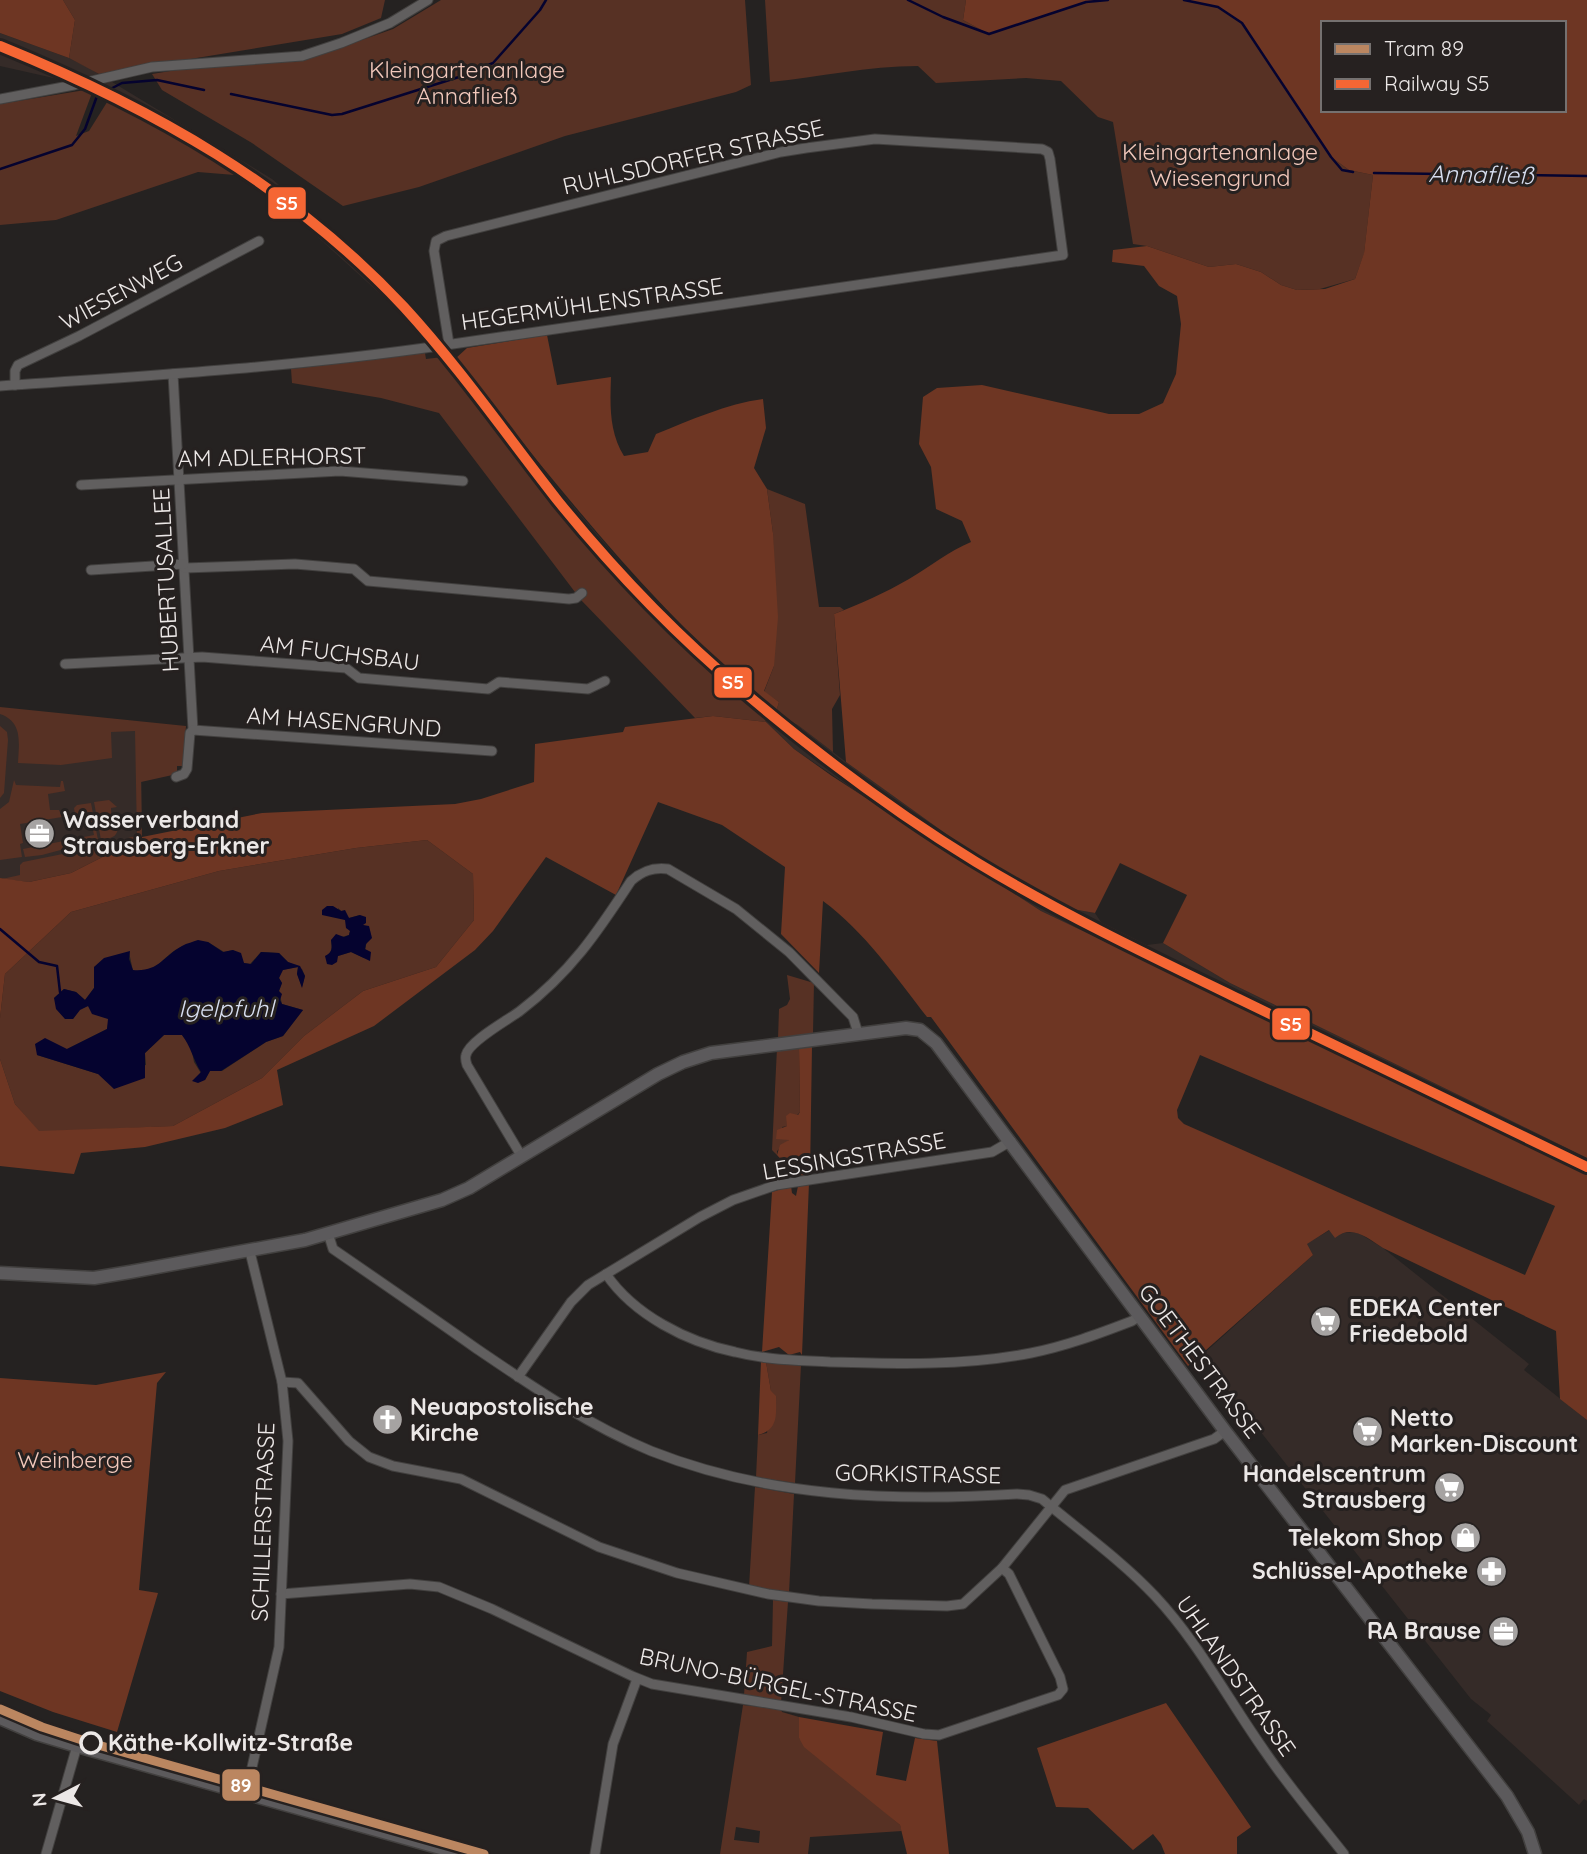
<svg xmlns="http://www.w3.org/2000/svg" width="1587" height="1854" font-family="Quicksand,sans-serif">
	<rect width="100%" height="100%" fill="#252221"/>
	<!-- built -->
	<g fill="#352b28">
		<path d="M0,33l69,25 20,10 183,111 80,68 69,68 141,178 71,83 96,98 47,38 23,14 47,36 128,92 98,55 23,4 6,9 46,23 16,-2 67,40 357,175v17l-546,-264 -150,-96 -97,-66 -28,-27 -4,-8 -110,-101 -40,-44 -103,-125 -60,-81 -61,-62 -89,-81 -52,-44 -59,-36 -79,-41 -51,-20 -58,-13z"/>
		<path d="M0,711l141,11 1,115 -113,45 -29,-4z"/>
		<path d="M1330,1230l12,3 15,-1 26,16 146,116 -5,6 63,50v381l-3,-2 -5,6 -92,-84 4,-6 -20,-16 -270,-343 112,-101 -7,-11z"/>
	</g>
	<!-- green -->
	<g fill="#573124" fill-rule="evenodd">
		<path d="M63,0h322l-4,18 -39,16 -243,40 -30,-16 6,-38z"/>
		<path d="M441,0h304l6,85 -15,7 -171,44 -146,51 -76,19 -91,-63 -90,-53 -10,-16 43,-7 110,-7 88,-31z"/>
		<path d="M765,0h201l-3,20 26,14 97,-32 22,-2h76l34,7 24,16 89,134 18,13 24,5 -9,79 -9,25 -35,10 -23,1 -16,-5 -20,-13 -25,-8 -27,3 -62,-21 -14,-2 -20,-122 -15,-5 -37,-36 -35,-3 -90,5 -18,-17c-50,0 -99,11 -148,16z"/>
		<path d="M85,90l7,3 -16,43 13,-5 20,-32 33,15 105,62 -49,-4 -142,48 -56,5v-121z"/>
		<path d="M425,353l1,6 17,-2 66,87 103,125 40,44 110,101 4,8 -53,-6 -18,2 -114,-118 -142,-187 -58,-15 -89,-15 -1,-14z"/>
		<path d="M767,489l38,15 14,103h21l4,3 -10,4 6,81 -8,14 1,43 -34,-26 -23,-14 3,-10 -15,-10 10,-26 -1,-133z"/>
		<path d="M0,707l186,19 -3,40h-6v8l-36,8 1,55 -71,36 -42,9 -27,-3 18,-4v-10l3,-3 104,-21 1,-3 9,-2 -2,-105 -24,1 1,26 -51,7 -43,-2c1,-21 5,-41 -18,-49z"/>
		<path d="M0,726l7,6 1,8 -4,53 -4,5z"/>
		<path d="M14,780l2,5 44,2 1,-6h2l2,10 -17,3 2,16h9l3,7 -42,7 3,19 -3,1 2,13 -22,3v-51l9,-7z"/>
		<path d="M109,800l8,7 -6,1 1,20h6c-1,10 -8,10 -17,12l-7,-38z"/>
		<path d="M91,803l7,37 -56,15 -17,2 -2,-8 71,-14 -5,-23 -14,2 -1,-6 3,-3z"/>
		<path d="M427,840l46,34 1,46 -38,47 -73,24 -59,45 -42,42 -89,48 -134,6 -24,-28 -15,-45v-41l5,-44 66,-62 148,-41 137,-23zM338,908l11,10 11,-3 2,10 7,2 -5,31 -13,-6 -13,4 -13,1c8,-5 7,-9 6,-17l18,-5 1,-4 -4,-11 -7,-3zM208,942l16,10 9,-2 11,13 6,1 11,-12 18,1 9,9 14,7 3,7 -3,11 -5,-13 1,-7 -16,3 -3,8 3,5 -3,8 3,13 21,6 -20,26 -17,6 -44,29h-12l-5,9 -11,-18 -3,-15 -9,-12h-18l-19,18 1,12 -48,9 -61,-19 30,-6 40,-20 2,-10 -21,-13 -8,3 -7,10 -19,-21 10,-9 12,3 9,8 9,-12v-21l35,-15 4,19c28,1 27,-13 46,-23 8,-5 21,-4 29,-6z"/>
		<path d="M787,975l27,8 -1,50 -35,6 1,-30 8,-4 3,-6z"/>
		<path d="M812,1046l-13,2 1,64 -13,14 -5,1 7,13 -12,11v4l-5,-5 5,-102z"/>
		<path d="M766,1362l35,3 -6,118 -39,-6 2,-42 9,-2 4,-42z"/>
		<path d="M755,1487l39,7 -5,99 -40,-6z"/>
		<path d="M773,1600l15,2 -7,101 -37,-8 3,-43 25,-6z"/>
		<path d="M743,1705l38,4 1,3 17,5v21l101,87 2,6 -92,6 -2,17h-88zM736,1827l24,4 -1,12 -25,-3z"/>
	</g>
	<!-- forest -->
	<g fill="#6e3623" fill-rule="evenodd">
		<path d="M0,0h63l12,20 -6,38 -69,-25z"/>
		<path d="M966,0h142l-22,2 -97,32 -26,-14z"/>
		<path d="M1184,0h403v1158l-357,-175 -67,-40 24,-48 -67,-32 -25,50 -23,-4 -98,-55 -128,-92 -12,-148c26,-10 51,-21 75,-35 22,-13 40,-28 62,-37l-9,-21 -26,-12 -5,-42 -12,-23 4,-47 14,-9 45,-3 127,29h30l24,-11 13,-29 5,-50 -4,-28 -18,-10 -15,-20 -32,-4 1,-12 34,-4 62,21 27,-3 25,8 20,13 16,5 28,-1 30,-10 9,-26 9,-78 -24,-5 -18,-13 -89,-134 -24,-16zM1323,23h241v87h-241z"/>
		<path d="M547,335l10,50 54,-8c-1,28 -2,55 13,79l24,-4 8,-18c35,-14 70,-30 107,-35l3,29 -12,40 13,21 6,44 5,84 -4,49 -10,25 15,11 -3,10c-124,-102 -220,-229 -321,-353l12,-11z"/>
		<path d="M713,716l53,6 28,27 38,27 209,135 229,109 317,155v245l-27,-21 -4,-68 -173,-83c-16,-10 -31,-24 -48,-10l-6,-8 -22,14 6,11 -125,111 -257,-349h-4c-31,-40 -63,-86 -104,-116l-4,72 -38,-39 4,-67 -63,-42 -64,-23 -42,93 -70,-38 -53,74 -18,19 -101,76 -97,44 6,35 -58,23 -80,19 -64,6 -7,21 -74,-8v-107l15,45 24,27 134,-5 89,-48 42,-42 59,-45 73,-24 38,-47 -1,-46 -46,-34 -71,8 -137,23 -148,41 -66,62 -5,44v-140l29,4 42,-9 71,-36 120,-24 193,-9 26,-5 53,-17 1,-38 88,-12 2,-5zM1200,1055l355,151 -30,69 -341,-151 -6,-6 -1,-8z"/>
		<path d="M812,1046l-2,130c-16,1 -23,-10 -33,-21l3,-10 9,-5 -13,-1 1,-9 10,-4 -1,-10 4,-3 8,2 2,-3 -1,-64z"/>
		<path d="M809,1183l-7,172 -2,-3 -11,3 -10,-8 -17,5 10,-160 19,-6 1,7 4,3 2,-10z"/>
		<path d="M761,1361l5,1 5,29 5,5c0,18 3,34 -18,39z"/>
		<path d="M166,1372l-9,11 -18,207 19,3 -41,139 -64,-20 -53,-21v-313l96,7z"/>
		<path d="M1166,1703l85,124 -14,10v17h-72l-4,-10 -8,-10 -20,16 -45,-42 -32,-1 -19,-59z"/>
		<path d="M799,1717l84,15 -7,43 30,6 9,-43 22,3 12,113h-42l-7,-29 -96,-78 -5,-9z"/>
	</g>
	<!-- water -->
	<g fill="#05032f">
		<path d="M327,906h6l8,5 4,-1 4,8 11,-3 6,2v6l-3,2 6,1 3,12 -6,6 -1,5 6,3 -1,9 -19,-9 -13,4 -1,6 -5,3 -5,-1 -2,-8c8,-4 7,-8 6,-16l5,-6 8,3 5,-2 1,-4 -4,-3 -1,-8 -23,-5v-5z"/>
		<path d="M198,940l10,2 15,10 10,-2 8,3 3,10 7,1 10,-12 18,1 9,9 12,4 5,10 -3,12 -5,-14 1,-7 -15,3 -4,8 3,5 -3,8 3,3 -2,6 2,4 21,6 -20,26 -17,6 -45,29h-11l-5,9 -7,3 -6,-2 9,-9c-8,-13 -10,-25 -19,-37h-18l-19,18v25l-31,11 -16,-15 -61,-19 -2,-11 10,-6 22,11 40,-20 1,-10 -16,-5 -4,-8 -8,4 -7,9h-8l-9,-10 -2,-11 10,-9 12,3 9,8 9,-12v-21l10,-9 26,-7 -1,8 4,11c26,2 29,-13 49,-24 5,-3 11,-4 16,-6z"/>
	</g>
	<g fill="none" stroke-linecap="round" stroke-linejoin="round">
		<!-- stream -->
		<g stroke="#05032f" stroke-width="2.5">
			<path d="M908,0l35,17 46,17 97,-32 22,-2"/>
			<path d="M1184,0l34,7 24,16 89,134 11,13 11,2"/>
			<path d="M231,94l101,21 10,-1 120,-38 31,-13 47,-53 6,-10"/>
			<path d="M0,169l72,-24 13,-16 12,-33 25,-13 35,-3 47,10"/>
			<path d="M1374,173l213,3"/>
			<path d="M0,929l39,33 18,4 3,26"/>
		</g>
		<defs>
			<g id="street">
				<path d="M0,99l74,-14 78,-18 150,-11 39,-13 49,-20 38,-23"/>
				<path d="M173,374l20,356 -3,3 -3,36 -3,5 -8,3"/>
				<path d="M15,385v-14l3,-6 61,-29 180,-95"/>
				<path d="M0,386c147,-10 293,-19 439,-40l624,-91 -13,-96 -2,-7 -6,-3 -167,-10 -69,9 -25,4 -335,84 -10,5 -2,10 15,93"/>
				<path d="M81,485l259,-14 123,10"/>
				<path d="M185,568l110,-4 59,5 14,12 201,18 7,-1 6,-5"/>
				<path d="M91,570l93,-6"/>
				<path d="M65,664l137,-7 144,11 13,10 129,11 11,-7 89,7 17,-8"/>
				<path d="M193,730l299,21"/>
				<path d="M522,1157l-55,-92c-1,-3 -2,-7 -1,-10 3,-14 42,-35 54,-44 50,-38 77,-78 111,-130 11,-10 22,-14 37,-12l68,40 53,43 64,65 5,16"/>
				<path d="M328,1233l5,16c48,33 96,66 144,100 56,38 111,76 174,102 116,46 242,51 366,43l12,1 13,4c38,32 79,61 113,97 44,47 74,105 111,157 24,35 52,68 78,101"/>
				<path d="M606,1274c28,41 81,68 129,78 31,8 63,8 95,10 66,2 135,4 201,-9 35,-7 67,-19 101,-32l8,-5"/>
				<path d="M518,1377l53,-75 17,-17 112,-68 33,-17 43,-15 216,-33 19,-11"/>
				<path d="M282,1382l16,1 51,58 20,16 24,9 68,13 138,68 78,26 91,21 51,7 53,3 75,2 16,-2 39,-36 63,-78 149,-51 11,-8"/>
				<path d="M281,1594l129,-10 29,3 53,22 140,67 20,8 199,33 73,17 15,1 119,-40 5,-6 -3,-12 -51,-103 -7,-6"/>
				<path d="M246,1794l33,-147 9,-206 -6,-59 -32,-130"/>
				<path d="M46,1854l31,-108"/>
				<path d="M595,1854l18,-110 24,-65"/>
			</g>
			<g id="secondary">
				<path d="M0,1273l94,5 36,-6 175,-32 137,-40 27,-12 189,-114 25,-12 28,-9 195,-25 14,2 16,13 289,388 282,365 21,36 7,22"/>
				<path d="M0,1718l37,16 40,12 385,108"/>
			</g>
		</defs>
		<!-- street casing -->
		<use href="#street" stroke="#42403f" stroke-width="11"/>
		<!-- secondary casing -->
		<use href="#secondary" stroke="#42403f" stroke-width="15"/>
		<!-- street -->
		<use href="#street" stroke="#615f5f" stroke-width="9"/>
		<!-- secondary -->
		<use href="#secondary" stroke="#5c5a5c" stroke-width="12"/>
		<defs>
			<path id="rail-1" d="M0,46c152,62 291,140 404,261 56,61 103,129 154,194 56,69 118,134 186,191 73,62 150,120 232,170 84,51 174,94 263,137 116,56 232,112 348,168"/>
		</defs>
		<!-- rail-1 casing -->
		<use href="#rail-1" stroke="#262120" stroke-width="16"/>
		<!-- rail-1 -->
		<use href="#rail-1" stroke="#f56634" stroke-width="10"/>
		<defs>
			<path id="tram-1" d="M0,1709l42,18 49,16 393,111"/>
		</defs>
		<!-- tram-1 casing -->
		<use href="#tram-1" stroke="#262120" stroke-width="14"/>
		<!-- tram-1 -->
		<use href="#tram-1" stroke="#bb8660" stroke-width="9"/>
	</g>
	<!-- icons -->
	<defs>
		<symbol id="office-disc" viewBox="-11 -11 22 22"><circle r="9.5" fill="#a6a3a2" stroke="#262120"/><path d="M-6-3h4V-5.5h4V-3h4V5H-6ZM-1-4.5V-3h2v-1.5ZM-6 0V1H6V0Z" fill="#fff"/></symbol>
		<symbol id="supermarket-disc" viewBox="-11 -11 22 22"><circle r="9.5" fill="#a6a3a2" stroke="#262120"/><path d="M-6-5.5h2.5l.6 2H6L4.5 2H-2.5L-4.4-4H-6ZM-1.5 3.2a1.3 1.3 0 1 0 .1 0ZM3 3.2a1.3 1.3 0 1 0 .1 0Z" fill="#fff"/></symbol>
		<symbol id="church-disc" viewBox="-11 -11 22 22"><circle r="9.5" fill="#a6a3a2" stroke="#262120"/><path d="M-1.2-6h2.4v3.5h3.3v2.4h-3.3V6h-2.4V-.1h-3.3v-2.4h3.3Z" fill="#fff"/></symbol>
		<symbol id="shop-disc" viewBox="-11 -11 22 22"><circle r="9.5" fill="#a6a3a2" stroke="#262120"/><path d="M-5-2.5h2.3a2.7 3.5 0 0 1 5.4 0H5L5.5 6h-11ZM-1.5-2.5h3a1.5 2.3 0 0 0-3 0Z" fill="#fff"/></symbol>
		<symbol id="pharmacy-disc" viewBox="-11 -11 22 22"><circle r="9.5" fill="#a6a3a2" stroke="#262120"/><path d="M-2-6h4v4h4v4h-4v4h-4v-4h-4v-4h4Z" fill="#fff"/></symbol>
	</defs>
	<g fill-rule="evenodd">
		<use href="#office-disc" x="22" y="816" width="35" height="35"/>
		<use href="#supermarket-disc" x="1308" y="1304" width="35" height="35"/>
		<use href="#church-disc" x="370" y="1402" width="35" height="35"/>
		<use href="#supermarket-disc" x="1350" y="1414" width="35" height="35"/>
		<use href="#supermarket-disc" x="1432" y="1470" width="35" height="35"/>
		<use href="#shop-disc" x="1448" y="1520" width="35" height="35"/>
		<use href="#pharmacy-disc" x="1474" y="1554" width="35" height="35"/>
		<use href="#office-disc" x="1486" y="1614" width="35" height="35"/>
	</g>
	<!-- markers -->
	<circle fill="#262120" stroke="#ece8e7" stroke-width="3.5" cx="91" cy="1743" r="10"/>
	<g text-anchor="middle" stroke-width="6" stroke-linejoin="round" paint-order="stroke">
		<!-- park labels -->
		<g font-size="23" fill="#f2c8bb" stroke="#262120">
			<text x="467" y="78">Kleingartenanlage<tspan x="467" dy="26">Annafließ</tspan></text>
			<text x="1220" y="160">Kleingartenanlage<tspan x="1220" dy="26">Wiesengrund</tspan></text>
			<text x="75" y="1468">Weinberge</text>
		</g>
		<!-- street labels -->
		<g font-size="23" fill="#ece8e7" stroke="#262120">
			<text transform="translate(693 157) rotate(-13)" y="8">RUHLSDORFER STRASSE</text>
			<text transform="translate(121 292) rotate(-28)" y="8">WIESENWEG</text>
			<text transform="translate(592 304) rotate(-8)" y="8">HEGERMÜHLENSTRASSE</text>
			<text transform="translate(272 457) rotate(-1)" y="8">AM ADLERHORST</text>
			<text transform="translate(166 580) rotate(-93)" y="8">HUBERTUSALLEE</text>
			<text transform="translate(340 653) rotate(7)" y="8">AM FUCHSBAU</text>
			<text transform="translate(344 722) rotate(4)" y="8">AM HASENGRUND</text>
			<text transform="translate(854 1156) rotate(-10)" y="8">LESSINGSTRASSE</text>
			<text transform="translate(1200 1361) rotate(53)" y="8">GOETHESTRASSE</text>
			<text transform="translate(918 1474) rotate(1)" y="8">GORKISTRASSE</text>
			<text transform="translate(263 1522) rotate(-88)" y="8">SCHILLERSTRASSE</text>
			<text transform="translate(1236 1676) rotate(55)" y="8">UHLANDSTRASSE</text>
			<text transform="translate(778 1685) rotate(12)" y="8">BRUNO-BÜRGEL-STRASSE</text>
		</g>
		<!-- poi labels -->
		<g font-size="23" font-weight="bold" fill="#ece8e7" stroke="#262120" text-anchor="start">
			<text x="63" y="828">Wasserverband<tspan x="63" dy="26">Strausberg-Erkner</tspan></text>
			<text x="1349" y="1316">EDEKA Center<tspan x="1349" dy="26">Friedebold</tspan></text>
			<text x="410" y="1415">Neuapostolische<tspan x="410" dy="26">Kirche</tspan></text>
			<text x="1390" y="1426">Netto<tspan x="1390" dy="26">Marken-Discount</tspan></text>
			<text x="1426" y="1482" text-anchor="end">Handelscentrum<tspan x="1426" dy="26">Strausberg</tspan></text>
			<text x="1443" y="1546" text-anchor="end">Telekom Shop</text>
			<text x="1468" y="1579" text-anchor="end">Schlüssel-Apotheke</text>
			<text x="1481" y="1639" text-anchor="end">RA Brause</text>
		</g>
		<!-- stop labels -->
		<g font-size="23" font-weight="bold" fill="#ece8e7" stroke="#262120" text-anchor="start">
			<text x="108" y="1751">Käthe-Kollwitz-Straße</text>
		</g>
		<!-- water labels -->
		<g font-size="24" font-style="italic" fill="#d7def0" stroke="#262120">
			<text transform="translate(1481 175) rotate(1)" y="8">Annafließ</text>
			<text x="226" y="1017">Igelpfuhl</text>
		</g>
	</g>
	<g stroke="#262120" stroke-width="2.5">
		<rect x="267" y="186" width="40" height="34" rx="7" fill="#f56634"/>
		<rect x="713" y="666" width="40" height="33" rx="7" fill="#f56634"/>
		<rect x="1271" y="1007" width="40" height="34" rx="7" fill="#f56634"/>
		<rect x="221" y="1768" width="40" height="34" rx="7" fill="#bb8660"/>
	</g>
	<g font-size="19" text-anchor="middle" font-weight="bold" fill="#fff">
		<text x="287" y="210">S5</text>
		<text x="733" y="689">S5</text>
		<text x="1291" y="1031">S5</text>
		<text x="241" y="1792">89</text>
	</g>
	<!-- legend -->
	<rect x="1321" y="21" width="245" height="91" fill="#262120" stroke="#757170" stroke-width="2"/>
	<rect x="1335" y="44" width="35" height="10" fill="#bb8660" stroke="#757170" stroke-width="2"/>
	<text x="1384" y="56" font-size="21" fill="#ece8e7">Tram 89</text>
	<rect x="1335" y="79" width="35" height="10" fill="#f56634" stroke="#757170" stroke-width="2"/>
	<text x="1384" y="91" font-size="21" fill="#ece8e7">Railway S5</text>
	<!-- north arrow -->
	<g transform="translate(56 1798) rotate(264)" stroke="#262120" stroke-width="5" paint-order="stroke">
	<path d="M0-5L12 26L0 18L-12 26Z" fill="#ece8e7"/>
	<text y="-10" font-size="19" font-weight="bold" text-anchor="middle" fill="#ece8e7">N</text>
	</g>
</svg>
